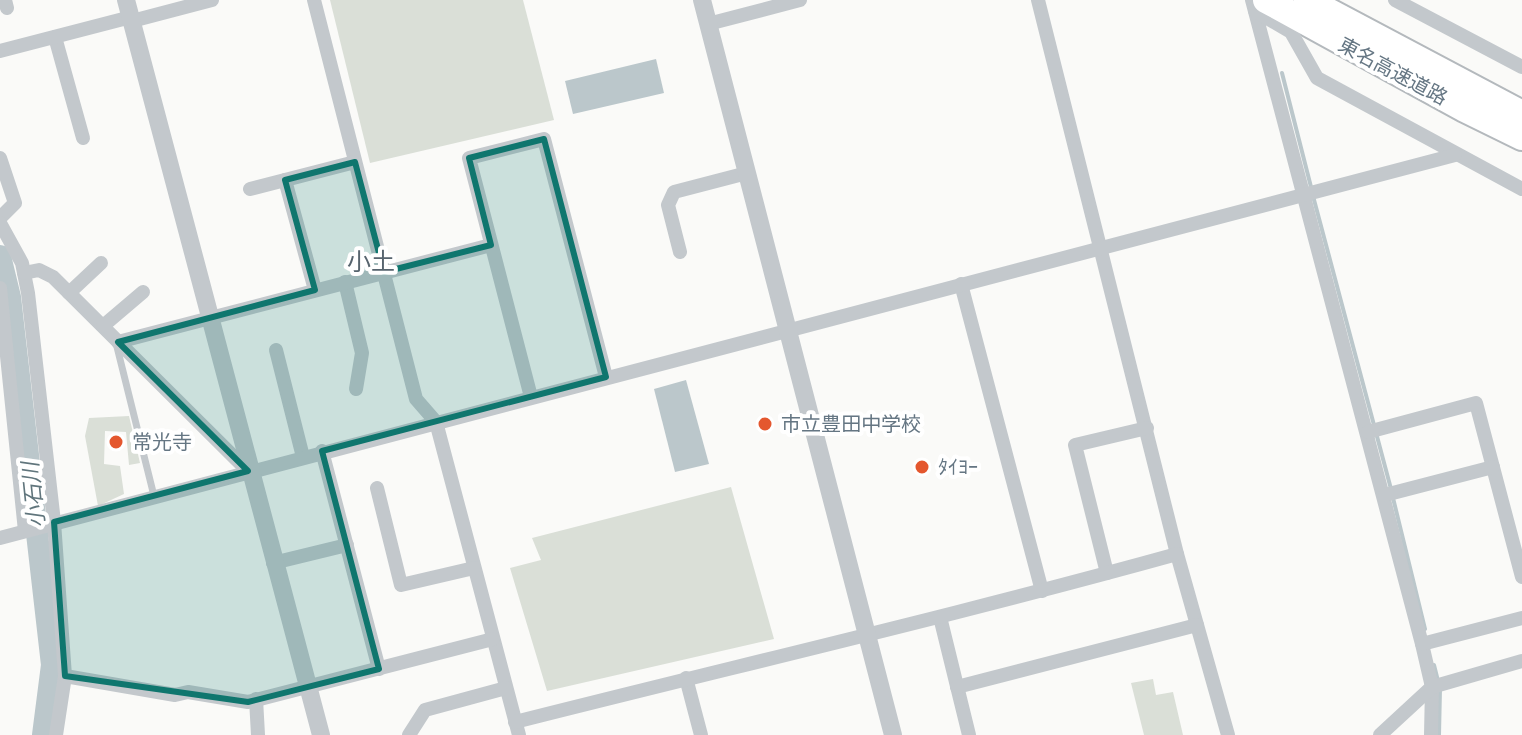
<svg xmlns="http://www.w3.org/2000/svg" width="1522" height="735" font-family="Rubik,'Noto Sans JP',sans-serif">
	<rect width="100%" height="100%" fill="#fafaf8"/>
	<!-- green -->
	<g fill="#dadfd7">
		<path d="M330,0h193l31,120 -184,43z"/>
		<path d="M129,416l11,47 -11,2 -3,-33 -21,-1 -1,33 16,2 4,28 -26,12 -13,-70 4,-18z"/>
		<path d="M731,487l43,152 -227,52 -37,-123 31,-8 -9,-22z"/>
		<path d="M1153,679l3,16 17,-3 10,43h-39l-13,-52z"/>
	</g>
	<!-- water -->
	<g fill="#bbc7cb">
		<path d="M656,59l8,34 -91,21 -8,-33z"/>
		<path d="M686,380l23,84 -34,8 -21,-83z"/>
	</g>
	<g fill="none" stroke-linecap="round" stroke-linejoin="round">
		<!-- stream -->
		<g stroke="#bbc7cb" stroke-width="4">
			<path d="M1282,73l29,114"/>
			<path d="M1313,196l78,293"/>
			<path d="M1393,498l32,131"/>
			<path d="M1434,665l6,24 -1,46"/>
		</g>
		<!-- river -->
		<path stroke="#bbc7cb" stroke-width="22" d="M0,256l10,41 42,368 -9,70"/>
		<defs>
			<g id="motorway">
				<path d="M1266,0l199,109 57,28"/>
				<path d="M1307,0l215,114"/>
			</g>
		</defs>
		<!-- motorway casing -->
		<use href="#motorway" stroke="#b4b9bd" stroke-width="30"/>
		<!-- service -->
		<path stroke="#c3c8cc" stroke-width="7" d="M116,343l38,153"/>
		<!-- minor -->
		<g stroke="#c3c8cc" stroke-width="14">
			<path d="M5,0l2,8"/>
			<path d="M314,0l102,399 20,23 83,313"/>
			<path d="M1038,0l139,554 51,181"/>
			<path d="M1252,0l170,644 10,43 -1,48"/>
			<path d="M1395,0l127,67"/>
			<path d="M1255,11l36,21 26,46 205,111"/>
			<path d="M132,21l80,-21"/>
			<path d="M708,24l92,-24"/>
			<path d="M55,37l28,101"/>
			<path d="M0,51l131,-34"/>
			<path d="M0,158l15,45 -15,15"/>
			<path d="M285,180l30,110"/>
			<path d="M250,189l105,-27"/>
			<path d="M0,223l22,40 6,30 26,229 11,154 -9,59"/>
			<path d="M680,252l-12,-47 6,-13 73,-19"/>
			<path d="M24,273l15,-3 14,7 195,194"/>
			<path d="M345,282l17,71 -6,36"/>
			<path d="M961,284l81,307"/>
			<path d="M0,288l25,243"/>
			<path d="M69,293l32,-30"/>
			<path d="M103,326l40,-34"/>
			<path d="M118,342l373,-97"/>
			<path d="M276,350l27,107"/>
			<path d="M531,397l-62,-239 75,-19 62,238"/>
			<path d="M1368,432l108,-29 46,174"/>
			<path d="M322,451l57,218"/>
			<path d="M377,488l24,97 73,-17"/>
			<path d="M1385,495l108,-28"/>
			<path d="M0,538l1455,-383"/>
			<path d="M273,563l74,-18"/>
			<path d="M1107,573l-32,-128 72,-17"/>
			<path d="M940,617l29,118"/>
			<path d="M1422,644l100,-26"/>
			<path d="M65,676l110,19 13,-3 60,10 245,-63"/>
			<path d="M686,678l15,57"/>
			<path d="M957,687l240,-62"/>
			<path d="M256,699l2,36"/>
			<path d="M515,722c221,-56 442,-107 662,-168"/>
			<path d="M409,735l16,-25 81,-22"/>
			<path d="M1380,735l52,-48 90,-26"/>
		</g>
		<!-- tertiary -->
		<g stroke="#c3c8cc" stroke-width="18">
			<path d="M126,0l195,735"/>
			<path d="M702,0l191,735"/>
		</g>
		<!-- motorway -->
		<use href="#motorway" stroke="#fff" stroke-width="26"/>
	</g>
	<!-- marked area -->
	<path fill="#0f766e" fill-opacity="0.2" stroke="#0f766e" stroke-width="6" stroke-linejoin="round" d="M544,139l62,238 -284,74 57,218 -131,33 -183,-26 -11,-154 194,-51 -130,-129 197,-52 -30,-110 70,-18 29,110 107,-27 -22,-87z"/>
	<!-- markers -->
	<g fill="#e4572e" stroke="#fff" stroke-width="3">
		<circle cx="765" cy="424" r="8"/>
		<circle cx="116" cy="442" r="8"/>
		<circle cx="922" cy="467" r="8"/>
	</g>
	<g text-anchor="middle" stroke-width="8" stroke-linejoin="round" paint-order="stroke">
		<!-- street labels -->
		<g font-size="20" fill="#657683" stroke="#fff">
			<text transform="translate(1393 71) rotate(28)" y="7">東名高速道路</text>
		</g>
		<!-- poi labels -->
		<g font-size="20" fill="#657683" stroke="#fff" text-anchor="start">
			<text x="781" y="431">市立豊田中学校</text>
			<text x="132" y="449">常光寺</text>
			<text x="938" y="474">ﾀｲﾖｰ</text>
		</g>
		<!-- water labels -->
		<g font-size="22" font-style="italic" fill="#60757c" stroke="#fff">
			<text transform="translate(33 495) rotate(-96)" y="8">小石川</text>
		</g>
		<!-- quarter labels -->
		<g font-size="24" fill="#57646e" stroke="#fff">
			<text x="371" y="270">小土</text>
		</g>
	</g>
</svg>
